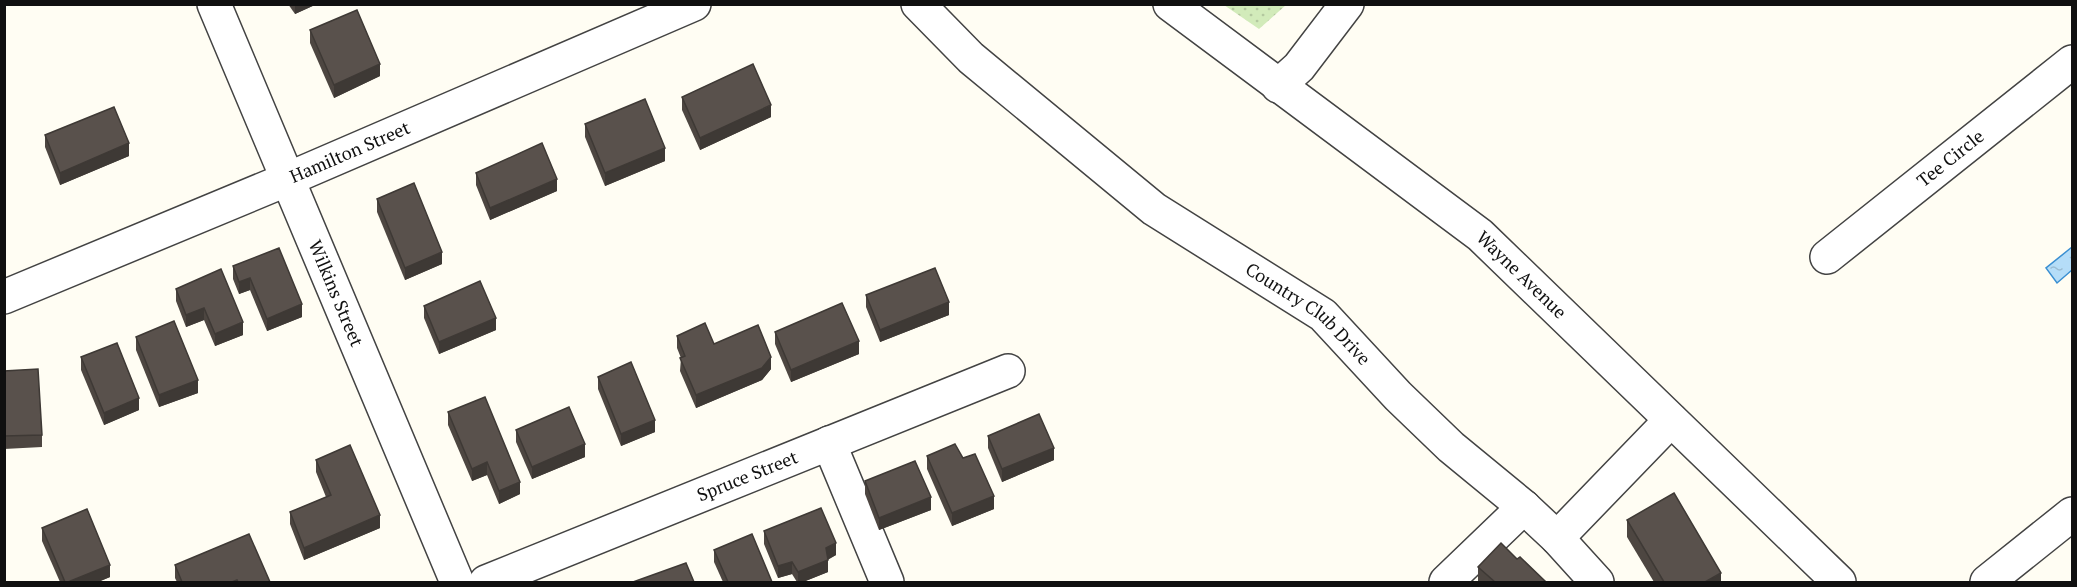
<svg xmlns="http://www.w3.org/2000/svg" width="2077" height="587" font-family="'PT Serif',serif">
	<defs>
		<pattern id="grass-dots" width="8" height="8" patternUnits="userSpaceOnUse" patternTransform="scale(1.5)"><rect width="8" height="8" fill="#d2ebba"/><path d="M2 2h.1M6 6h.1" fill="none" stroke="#b3c89f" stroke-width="1.8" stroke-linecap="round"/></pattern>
		<pattern id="water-ripples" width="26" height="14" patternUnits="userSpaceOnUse" patternTransform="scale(1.5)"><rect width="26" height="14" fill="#b5ddf8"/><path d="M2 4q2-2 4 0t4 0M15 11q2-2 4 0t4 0" fill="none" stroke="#9bbdd4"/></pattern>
	</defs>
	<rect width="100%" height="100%" fill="#fffdf3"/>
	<!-- grass -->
	<path fill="url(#grass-dots)" d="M1224,5h62l-27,24z"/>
	<!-- water -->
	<path fill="url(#water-ripples)" stroke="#3a8fd2" stroke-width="1.5" d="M2072,247v23l-15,13 -11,-15z"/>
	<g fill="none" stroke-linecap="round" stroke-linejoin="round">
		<defs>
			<g id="minor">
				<path id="s1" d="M214,4l243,578"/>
				<path id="s2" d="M918,4l53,54 183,151 169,106 75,81 53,51 73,60 33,31 40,44"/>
				<path id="s3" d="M1170,4l310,231 359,347"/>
				<path d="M1278,86l21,-19 48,-63"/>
				<path id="s4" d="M1827,257l245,-195"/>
				<path id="s5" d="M4,297l284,-118 406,-175"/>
				<path d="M829,443l58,139"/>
				<path d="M1557,538l114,-118"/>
				<path id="s6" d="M486,582l522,-211"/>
				<path d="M1446,582l78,-75"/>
				<path d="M1987,582l85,-68"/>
			</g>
		</defs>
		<!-- minor casing -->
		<use href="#minor" stroke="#434343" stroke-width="36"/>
		<!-- minor -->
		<use href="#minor" stroke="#fff" stroke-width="33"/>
	</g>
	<!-- wall -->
	<g fill="#4d4641">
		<path d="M288,4h29l-22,10z"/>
		<path d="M310,30l70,46 -46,22 -24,-55z"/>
		<path d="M682,97l89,20 -71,33 -18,-40z"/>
		<path d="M585,124l80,37 -60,25 -20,-49z"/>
		<path d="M45,135l84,21 -69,29 -15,-38z"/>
		<path d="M476,173l81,18 -67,29 -14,-35z"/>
		<path d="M377,199l65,65 -37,16 -28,-68z"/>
		<path d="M233,266l69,51 -35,14 -17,-41 -11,4 -6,-15z"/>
		<path d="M176,289l67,46 -28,11 -11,-26 -18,7 -10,-26z"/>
		<path d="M866,295l83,20 -69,27 -14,-35z"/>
		<path d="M424,306l72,24 -57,24 -15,-36z"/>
		<path d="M775,332l84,22 -68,28 -16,-38z"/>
		<path d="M677,336l37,8 57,25 -9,11 -66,28 -16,-37 1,-13 -4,-10z"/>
		<path d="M136,337l62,56 -39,14 -23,-57z"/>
		<path d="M81,357l58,53 -35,15 -23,-55z"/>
		<path d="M4,371l38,64v12l-38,2z"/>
		<path d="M598,377l57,55 -34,14 -23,-57z"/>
		<path d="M448,412l72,82 -21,10 -12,-29 -15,6 -24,-56z"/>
		<path d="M516,430l69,27 -53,22 -16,-37z"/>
		<path d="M988,436l66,24 -52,22 -14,-34z"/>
		<path d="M927,456l36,2 31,51 -42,17 -25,-57z"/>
		<path d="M316,460l64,68 -76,32 -14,-36v-12l36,-15 -10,-25z"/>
		<path d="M865,481l66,29 -52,20 -14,-36z"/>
		<path d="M1627,520l94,62h-67l-27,-45z"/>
		<path d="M42,528l68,49 -12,5h-38l-18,-41z"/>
		<path d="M764,531l72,24 -8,4v13l-25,10h-6l-5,-8 -14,4 -14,-34z"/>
		<path d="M714,550l58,32h-49l-9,-20z"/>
		<path d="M1517,559l29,23h-68v-15z"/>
		<path d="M175,565l95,17h-93l-2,-4z"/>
	</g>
	<!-- shaded-wall -->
	<g fill="#3e3935">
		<path d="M295,4h22l-22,10z"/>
		<path d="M380,64v12l-46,22v-13z"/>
		<path d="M771,105v12l-71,33v-12z"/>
		<path d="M129,143v13l-69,29v-12z"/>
		<path d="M665,148v13l-60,25v-13z"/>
		<path d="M557,179v12l-67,29v-12z"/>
		<path d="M442,252v12l-37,16v-12z"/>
		<path d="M250,278v12l-11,4v-12z"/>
		<path d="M949,302v13l-69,27v-12z"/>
		<path d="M302,304v13l-35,14v-12z"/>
		<path d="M204,308v12l-18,7v-12z"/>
		<path d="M496,318v12l-57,24v-12z"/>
		<path d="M243,322v13l-28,11v-12z"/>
		<path d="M859,341v13l-68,28v-12z"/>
		<path d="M771,357v12l-9,11 -66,28v-13z"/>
		<path d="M198,380v13l-39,14v-12z"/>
		<path d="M139,398v12l-35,15v-12z"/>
		<path d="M655,420v12l-34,14v-12z"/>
		<path d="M585,444v13l-53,22v-12z"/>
		<path d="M1054,448v12l-52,22v-13z"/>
		<path d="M487,462v13l-15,6v-12z"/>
		<path d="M520,482v12l-21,10v-13z"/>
		<path d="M994,496v13l-42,17v-13z"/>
		<path d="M931,497v13l-52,20v-12z"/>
		<path d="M380,515v13l-76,32v-12z"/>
		<path d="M836,543v12l-10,6v-13z"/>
		<path d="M828,560v12l-25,10h-5v-10z"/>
		<path d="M792,562v12l-14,4v-12z"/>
		<path d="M110,565v12l-12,5h-30z"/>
		<path d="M1721,573v9h-16z"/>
	</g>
	<!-- building -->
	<g fill="#59514c" stroke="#3e3935" stroke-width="1.5">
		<path d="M357,10l23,54 -46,21 -24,-55z"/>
		<path d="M753,64l18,41 -71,33 -18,-41z"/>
		<path d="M645,99l20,49 -60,25 -20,-49z"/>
		<path d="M114,107l15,36 -69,30 -15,-38z"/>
		<path d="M542,143l15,36 -67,29 -14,-35z"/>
		<path d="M414,183l28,69 -37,16 -28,-69z"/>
		<path d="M279,248l23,56 -35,15 -17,-41 -11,4 -6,-16z"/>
		<path d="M935,268l14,34 -69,28 -14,-35z"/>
		<path d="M221,269l22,53 -28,12 -11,-26 -18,7 -10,-26z"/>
		<path d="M480,281l16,37 -57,24 -15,-36z"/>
		<path d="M842,303l17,38 -68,29 -16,-38z"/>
		<path d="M174,321l24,59 -39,15 -23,-58z"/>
		<path d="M705,323l9,21 44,-19 13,32 -9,11 -66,27 -16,-37 5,-2 -8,-20z"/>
		<path d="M117,343l22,55 -35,15 -23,-56z"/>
		<path d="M631,362l24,58 -34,14 -23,-57z"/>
		<path d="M38,369l4,66 -38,1v-65z"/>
		<path d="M485,397l35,85 -21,9 -12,-29 -15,7 -24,-57z"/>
		<path d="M569,407l16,37 -53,23 -16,-37z"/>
		<path d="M1039,414l15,34 -52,21 -14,-33z"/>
		<path d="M955,444l8,14 12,-4 19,42 -42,17 -25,-57z"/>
		<path d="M350,445l30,70 -76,33 -14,-36 41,-17 -15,-35z"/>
		<path d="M915,461l16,36 -52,21 -14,-37z"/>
		<path d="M1674,493l47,80 -16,9h-41l-37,-62z"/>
		<path d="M821,508l15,35 -10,5 2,12 -30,12 -6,-10 -14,4 -14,-35z"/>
		<path d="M87,509l23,56 -42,17h-3l-23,-54z"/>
		<path d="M249,534l21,48h-32l-1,-2 -5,2h-50l-7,-17z"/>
		<path d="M752,534l20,48h-44l-14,-32z"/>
		<path d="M1501,543l16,16 3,-2 26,25h-51l-17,-15z"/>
		<path d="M686,563l8,19h-61z"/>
	</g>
	<g text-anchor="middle" stroke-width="6" stroke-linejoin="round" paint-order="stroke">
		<!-- street labels -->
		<g font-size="18" fill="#101010" stroke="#fff">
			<text dy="6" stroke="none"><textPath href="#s5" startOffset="375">Hamilton Street</textPath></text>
			<text dy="6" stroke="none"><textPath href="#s4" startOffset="158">Tee Circle</textPath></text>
			<text dy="6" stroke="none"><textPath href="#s3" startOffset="444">Wayne Avenue</textPath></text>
			<text dy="6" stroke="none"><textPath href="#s1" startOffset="314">Wilkins Street</textPath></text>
			<text dy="6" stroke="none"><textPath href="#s2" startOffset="500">Country Club Drive</textPath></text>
			<text dy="6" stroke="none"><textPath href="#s6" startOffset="282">Spruce Street</textPath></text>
		</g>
	</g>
	<!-- border -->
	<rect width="2077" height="587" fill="none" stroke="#101010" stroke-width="12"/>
</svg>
